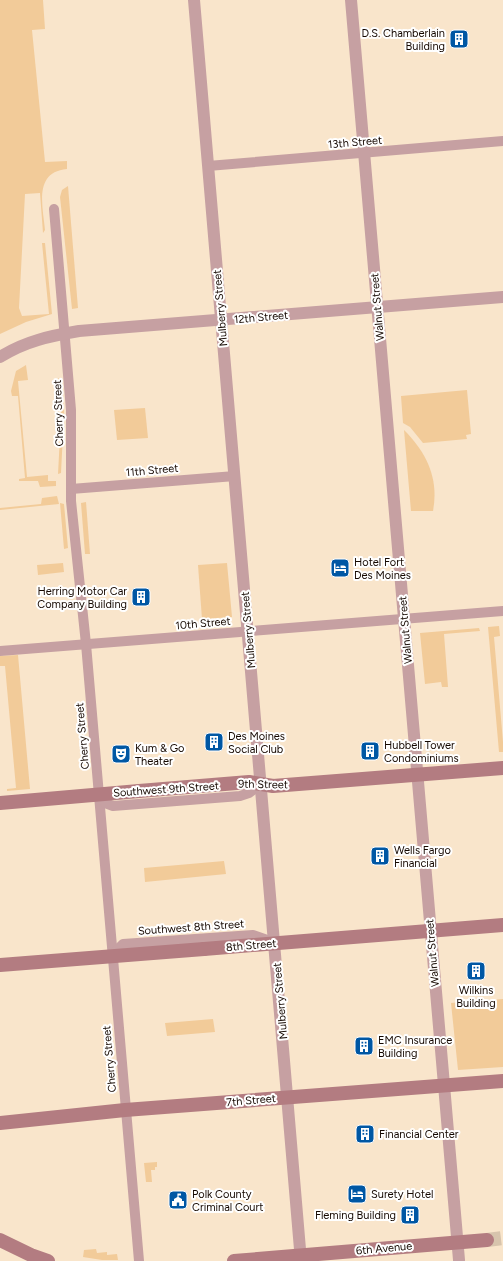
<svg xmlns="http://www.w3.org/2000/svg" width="503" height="1261" font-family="Figtree,sans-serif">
	<rect width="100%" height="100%" fill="#f9e5cb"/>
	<!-- green -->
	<g fill="#f2cb99">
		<path d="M0,0h43l2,29 -13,1 13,132 22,-1v8c-34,3 -24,38 -22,61l-2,3 -3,-40 -15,1 -6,114 3,8 27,-2 -7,-71h3l7,71 -26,8 -26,12z"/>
		<path d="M68,186l10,122 -6,1 -12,-112 2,-7z"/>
		<path d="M26,365l2,15 -10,1 9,96 21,-2v6h8v5l-16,1 -2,-6h-19v-2l6,-1 -7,-82h-6l-1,-5 5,-20z"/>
		<path d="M58,378l3,1 3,34 -3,60 -3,1 3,-57z"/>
		<path d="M467,390l4,44 -5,1 1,4 -44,4 -13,-16 -7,-4 -2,-27z"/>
		<path d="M145,408l3,30 -31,2 -3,-30z"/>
		<path d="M404,430c23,23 35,49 29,81h-22z"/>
		<path d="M57,496l2,8 -59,6v-2l41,-4 1,-6z"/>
		<path d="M86,502l4,52h-5l-4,-51z"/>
		<path d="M60,503l4,1 4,44 -4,1z"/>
		<path d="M63,563l1,9 -26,3 -1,-10z"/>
		<path d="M227,563l5,54 -30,2 -4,-54z"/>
		<path d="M499,626l1,10 -6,1 9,105v10h-4l-11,-125z"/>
		<path d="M479,628l1,3 -36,3 4,53h-6l-1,-5 -16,2 -5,-51z"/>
		<path d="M18,655l12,134 -23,2v-2l9,-1 -11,-122h-5v-10z"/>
		<path d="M224,861l2,13 -81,8 -1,-14z"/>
		<path d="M503,999v68l-45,3 -7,-67z"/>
		<path d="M213,1019l2,13 -48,4 -2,-13z"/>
		<path d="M157,1162v5h-2v3h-4l1,12h-6l-2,-19z"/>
		<path d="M96,1249l1,4 10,-1v3l10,-1 1,6h-16l-19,-3 1,-7z"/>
	</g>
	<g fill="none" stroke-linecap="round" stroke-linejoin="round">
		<!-- secondary-tunnel -->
		<path stroke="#d7c4ad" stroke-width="14" stroke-dasharray="14 7" stroke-linecap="butt" d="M487,1240l16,-2"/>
		<!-- minor -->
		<g stroke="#c6a0a2" stroke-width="10">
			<path d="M208,166l295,-25"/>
			<path d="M54,209l17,201v91l15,143 53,617"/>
			<path d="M71,489l164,-13"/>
			<path d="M0,651l503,-40"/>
			<path d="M96,797l3,-1 6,7 8,3 127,-10 9,-3 12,-9"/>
			<path d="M112,955l11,-11 130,-9 20,7"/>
		</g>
		<!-- tertiary -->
		<g stroke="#c6a0a2" stroke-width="12">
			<path d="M194,0l107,1261"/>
			<path d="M351,0l108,1260"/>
			<path d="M0,357c25,-16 50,-21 79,-26l424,-34"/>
		</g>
		<!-- secondary -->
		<g stroke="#b37c81" stroke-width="14">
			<path d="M139,791l110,-9 24,4 230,-18"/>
			<path d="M204,949l299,-24"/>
			<path d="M0,1123l125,-13 378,-29"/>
			<path d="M0,1240l31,15 17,6"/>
			<path d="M234,1261l253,-21"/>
		</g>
		<!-- secondary-bridge -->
		<g stroke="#b37c81" stroke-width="14">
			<path d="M0,803l139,-12"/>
			<path d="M0,965l204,-16"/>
		</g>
	</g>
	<!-- icons -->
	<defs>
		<symbol id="building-square" viewBox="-11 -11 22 22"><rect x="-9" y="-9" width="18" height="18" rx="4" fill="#0057a4" stroke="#fff"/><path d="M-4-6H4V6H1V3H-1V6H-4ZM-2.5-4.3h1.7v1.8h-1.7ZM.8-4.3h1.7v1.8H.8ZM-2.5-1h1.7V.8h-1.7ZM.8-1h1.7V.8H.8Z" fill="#fff"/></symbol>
		<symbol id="hotel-square" viewBox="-11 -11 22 22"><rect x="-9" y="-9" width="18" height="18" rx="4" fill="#0057a4" stroke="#fff"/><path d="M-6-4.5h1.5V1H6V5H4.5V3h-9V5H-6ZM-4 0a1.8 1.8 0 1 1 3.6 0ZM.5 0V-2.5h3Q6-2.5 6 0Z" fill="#fff"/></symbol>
		<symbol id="theatre-square" viewBox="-11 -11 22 22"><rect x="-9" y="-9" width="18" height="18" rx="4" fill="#0057a4" stroke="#fff"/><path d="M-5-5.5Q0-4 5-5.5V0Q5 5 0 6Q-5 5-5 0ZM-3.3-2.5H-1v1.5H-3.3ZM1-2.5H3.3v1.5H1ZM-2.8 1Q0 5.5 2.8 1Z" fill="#fff"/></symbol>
		<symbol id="civic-square" viewBox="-11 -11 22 22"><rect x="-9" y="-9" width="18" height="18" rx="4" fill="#0057a4" stroke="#fff"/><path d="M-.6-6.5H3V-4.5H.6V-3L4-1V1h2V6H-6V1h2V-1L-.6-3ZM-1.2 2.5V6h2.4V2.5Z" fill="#fff"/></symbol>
	</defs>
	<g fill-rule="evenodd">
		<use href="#building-square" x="448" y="28" width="22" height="22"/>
		<use href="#hotel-square" x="329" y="557" width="22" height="22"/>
		<use href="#building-square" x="130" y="586" width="22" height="22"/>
		<use href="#building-square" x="203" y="731" width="22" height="22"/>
		<use href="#building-square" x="359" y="740" width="22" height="22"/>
		<use href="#theatre-square" x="110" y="743" width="22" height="22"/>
		<use href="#building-square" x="369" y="845" width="22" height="22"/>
		<use href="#building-square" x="465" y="960" width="22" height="22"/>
		<use href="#building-square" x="353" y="1035" width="22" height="22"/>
		<use href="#building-square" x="354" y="1123" width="22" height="22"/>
		<use href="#hotel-square" x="346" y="1183" width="22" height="22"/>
		<use href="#civic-square" x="167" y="1189" width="22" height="22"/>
		<use href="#building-square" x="399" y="1204" width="22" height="22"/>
	</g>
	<g text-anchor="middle" stroke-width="4" stroke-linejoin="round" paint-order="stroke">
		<!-- poi labels -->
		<g font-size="11" fill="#150800" stroke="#fff" text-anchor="start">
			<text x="445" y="37" text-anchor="end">D.S. Chamberlain<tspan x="445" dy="13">Building</tspan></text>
			<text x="354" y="566">Hotel Fort<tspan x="354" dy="13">Des Moines</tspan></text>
			<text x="127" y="595" text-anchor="end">Herring Motor Car<tspan x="127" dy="13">Company Building</tspan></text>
			<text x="228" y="740">Des Moines<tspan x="228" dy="13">Social Club</tspan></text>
			<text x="384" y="749">Hubbell Tower<tspan x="384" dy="13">Condominiums</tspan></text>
			<text x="135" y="752">Kum &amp; Go<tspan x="135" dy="13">Theater</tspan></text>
			<text x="394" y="854">Wells Fargo<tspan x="394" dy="13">Financial</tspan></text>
			<text x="476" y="994" text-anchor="middle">Wilkins<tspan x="476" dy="13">Building</tspan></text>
			<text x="378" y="1044">EMC Insurance<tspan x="378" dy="13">Building</tspan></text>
			<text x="379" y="1138">Financial Center</text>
			<text x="192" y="1198">Polk County<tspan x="192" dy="13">Criminal Court</tspan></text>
			<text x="371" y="1198">Surety Hotel</text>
			<text x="396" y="1219" text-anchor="end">Fleming Building</text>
		</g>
		<!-- street labels -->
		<g font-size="11" fill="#150800" stroke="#fff">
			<text transform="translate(355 142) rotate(-5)" y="4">13th Street</text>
			<text transform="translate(377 307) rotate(-95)" y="4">Walnut Street</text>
			<text transform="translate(220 308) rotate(-95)" y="4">Mulberry Street</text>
			<text transform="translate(261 317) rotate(-5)" y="4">12th Street</text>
			<text transform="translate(58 413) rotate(-92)" y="4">Cherry Street</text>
			<text transform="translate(152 470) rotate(-5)" y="4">11th Street</text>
			<text transform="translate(203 623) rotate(-5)" y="4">10th Street</text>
			<text transform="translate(248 630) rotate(-95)" y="4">Mulberry Street</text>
			<text transform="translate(405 630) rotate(-95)" y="4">Walnut Street</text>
			<text transform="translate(82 736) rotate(-95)" y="4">Cherry Street</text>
			<text transform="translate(263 784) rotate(1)" y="4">9th Street</text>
			<text transform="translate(166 789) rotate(-4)" y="4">Southwest 9th Street</text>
			<text transform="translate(191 927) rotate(-4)" y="4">Southwest 8th Street</text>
			<text transform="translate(251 945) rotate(-5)" y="4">8th Street</text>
			<text transform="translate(432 953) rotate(-95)" y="4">Walnut Street</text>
			<text transform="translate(280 1001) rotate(-95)" y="4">Mulberry Street</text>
			<text transform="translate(109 1059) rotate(-95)" y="4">Cherry Street</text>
			<text transform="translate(251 1100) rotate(-5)" y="4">7th Street</text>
			<text transform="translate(384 1248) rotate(-5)" y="4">6th Avenue</text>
		</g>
	</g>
</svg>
